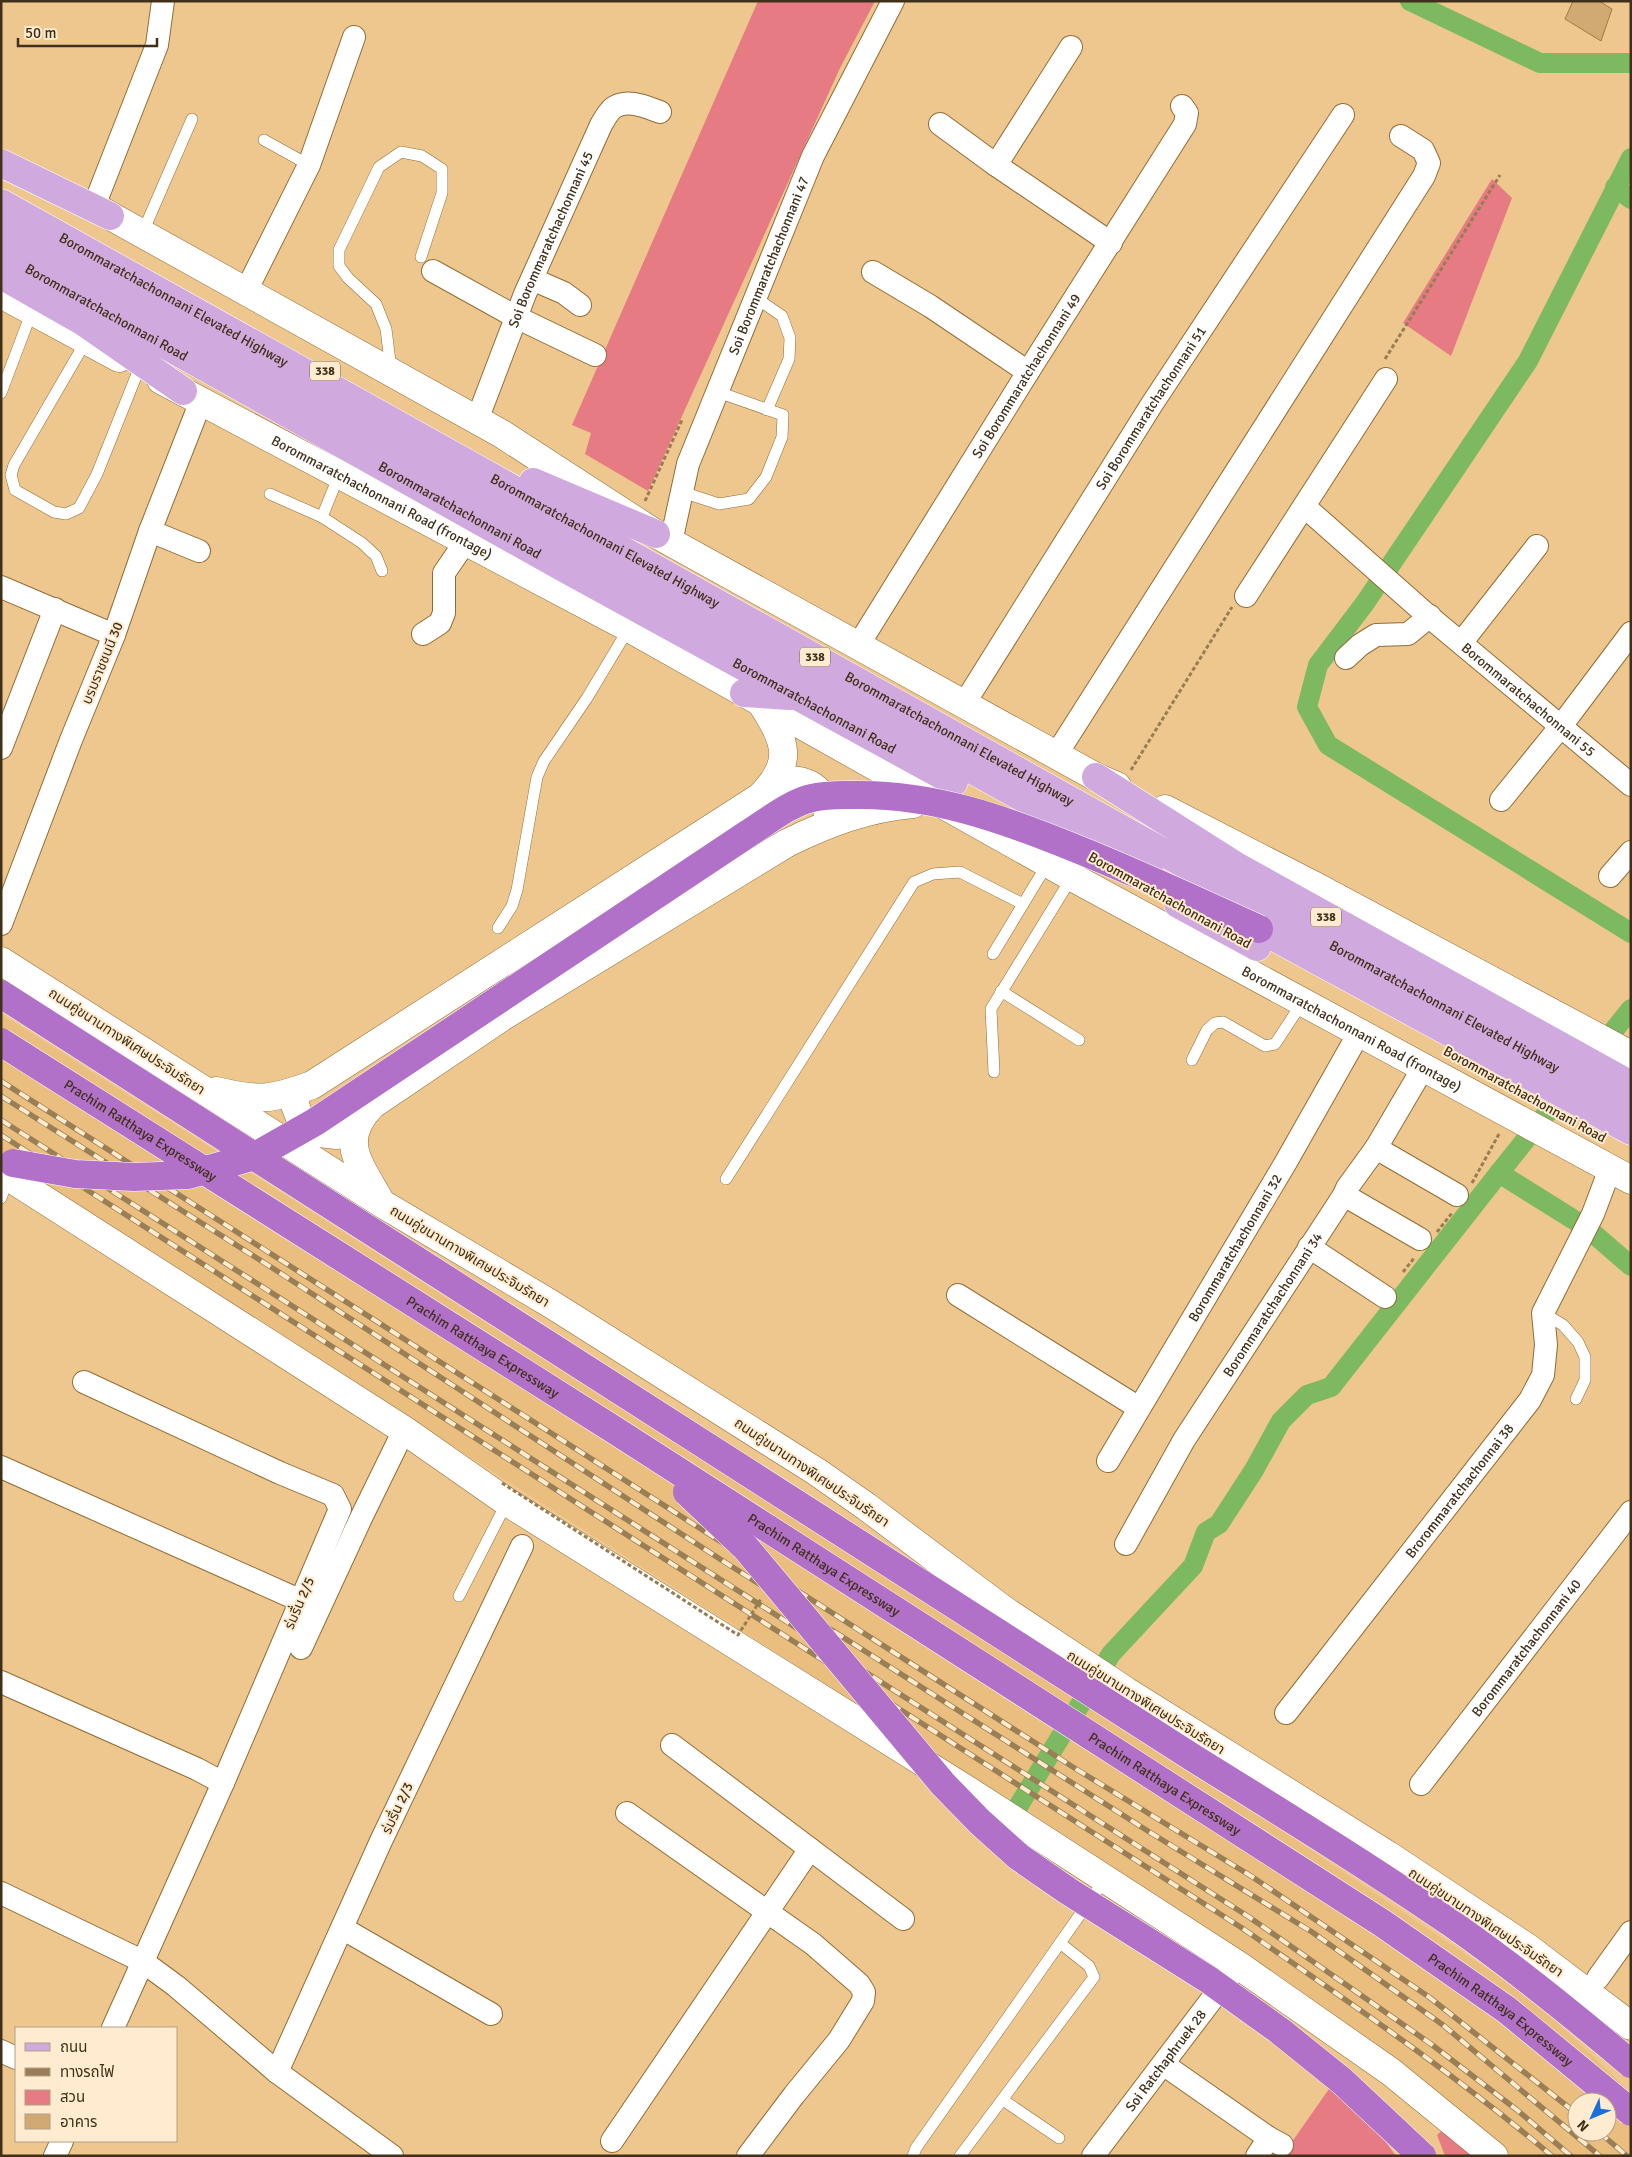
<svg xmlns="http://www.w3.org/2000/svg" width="1632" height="2157" font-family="Signika,'Noto Sans Thai',sans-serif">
	<rect width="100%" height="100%" fill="#eec78e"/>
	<!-- built -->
	<path fill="#e9be7e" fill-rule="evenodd" d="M1,1014l1262,804 272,183 96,92v63h-121l-95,-81 -469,-314 -945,-603zM1577,2102h30v30h-30z"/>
	<!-- green -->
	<g fill="#e67b83">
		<path d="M758,1h117l-35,67 -192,423 -63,-37 6,-21 -19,-8z"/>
		<path d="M1492,179l20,19 -61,158 -48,-33z"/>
		<path d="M1329,2089c29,11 50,43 67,67h-114z"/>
		<path d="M1447,2126l36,30h-38l-8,-21z"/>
	</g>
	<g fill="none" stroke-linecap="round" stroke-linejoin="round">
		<!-- canal -->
		<g stroke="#7cb960" stroke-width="20">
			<path d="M1410,1l130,62h91"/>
			<path d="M1631,158l-103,203 -163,242 -47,62 -11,42 21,38 303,188"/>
			<path d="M1615,187l16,12"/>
			<path d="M1597,1051l34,-42"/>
			<path d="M1571,1083l-72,90 88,55 44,38"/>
			<path d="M1005,1828l106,-174 82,-88 13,-34 13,-8 35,-54 27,-49 26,-26 24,-8 168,-214"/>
		</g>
	</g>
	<!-- building -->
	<path fill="#d0aa72" stroke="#9f7b44" d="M1573,1h26l13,8 -11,32 -36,-22z"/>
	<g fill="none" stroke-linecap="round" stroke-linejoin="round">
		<defs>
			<g id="lane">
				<path d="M264,140l45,25"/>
				<path d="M142,234l50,-115"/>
				<path d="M756,298l26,18 8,22 -1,21 -22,51"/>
				<path d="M86,341l-72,124 -3,10 4,15 39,22 12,2 13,-6 18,-34 42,-105"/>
				<path d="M391,370l-5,-41 -10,-25 -28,-26 -9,-12v-16l40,-83 22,-15 21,4 20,13v24l-21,64"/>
				<path d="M1,393l31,-82"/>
				<path d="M682,492l37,12 30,-5 17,-22 16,-40 1,-22 -65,-23"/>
				<path d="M270,494l52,23 40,26 14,13 6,15"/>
				<path d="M322,517l17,-42"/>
				<path d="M498,928l14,-22 5,-16 20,-113 7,-16 43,-63 42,-70"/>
				<path d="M993,954l55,-91"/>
				<path d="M1001,991l78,49"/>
				<path d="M1192,1060l15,-30 8,-7 8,-1 42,24 10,-2 27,-41"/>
				<path d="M994,1072l-3,-63 81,-132"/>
				<path d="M726,1179l188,-297 19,-8 27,-2 63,32"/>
				<path d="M1,1198l8,-22"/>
				<path d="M1543,1313l20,12 15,17 7,15v23l-9,19"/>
				<path d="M459,1596l48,-94"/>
				<path d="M1003,2100l56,38"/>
				<path d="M913,2156l3,-8 189,-269"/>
				<path d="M960,2156l134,-179 -5,-11 -29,-23"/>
			</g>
			<g id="street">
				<path d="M1071,47l-75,118 115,78"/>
				<path d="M940,124l56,41"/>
				<path d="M94,206l63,-161 6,-44"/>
				<path d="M433,271l83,46 79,38"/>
				<path d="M873,272l57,34 98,66"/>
				<path d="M532,279l32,14 16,12"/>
				<path d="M246,291l63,-126 45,-128"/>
				<path id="s1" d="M477,420l48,-126 76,-169c3,-5 7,-13 12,-17 14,-10 33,-1 47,4"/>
				<path id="s2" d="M1305,507l121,107 205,171"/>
				<path d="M150,531l49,20"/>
				<path id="s3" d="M671,542l17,-78 125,-308 80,-155"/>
				<path d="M1,587l113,48"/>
				<path d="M1246,596l140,-217"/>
				<path d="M423,634l17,-11 4,-10v-40l22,-32"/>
				<path d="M1461,643l76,-97"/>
				<path id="s4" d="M859,644l169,-272 157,-248 2,-11 -5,-7"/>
				<path d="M1346,658l14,-13 16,-10 32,-1 22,-18"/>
				<path id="s5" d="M964,704l188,-300 191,-289"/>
				<path d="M1,748l54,-139"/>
				<path d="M1056,755l368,-579 5,-13 -6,-13 -22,-14"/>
				<path d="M1501,800l60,-74 70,-93"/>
				<path d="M1610,876l21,-24"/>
				<path d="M1,924l70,-184 43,-105 36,-104 51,-130"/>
				<path d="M1376,1148l81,47"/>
				<path d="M1344,1195l76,44"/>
				<path d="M1309,1247l76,50"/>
				<path d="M958,1295l181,113"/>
				<path d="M84,1382l196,91 53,22 7,14 -117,274 -110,245"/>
				<path id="s6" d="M1108,1461l178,-299 73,-129"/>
				<path d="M1,1467l298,133"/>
				<path id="s7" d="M1126,1544l58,-104 160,-245 3,-7 29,-40 47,-80"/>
				<path d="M301,1648l60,-130 43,-88"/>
				<path d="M1,1682l196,87 26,14"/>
				<path id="s8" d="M1286,1713l244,-313 13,-25 3,-30 -3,-32 50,-99 17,-45"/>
				<path d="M672,1745l138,104"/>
				<path id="s9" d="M1421,1784l210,-272"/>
				<path d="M627,1813l186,131 46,40 5,8 -1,9 -24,39 -45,55 -46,61"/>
				<path d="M1,1893l141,68 34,25 101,86 115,84"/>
				<path d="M342,1928l149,86"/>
				<path d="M1598,1978l33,-46"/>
				<path d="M1,2051l15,7"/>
				<path d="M1163,2064l106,74 13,7"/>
				<path d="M277,2072l104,-231 141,-295"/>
				<path d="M612,2141l198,-292 93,70"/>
				<path d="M55,2156l7,-15"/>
				<path id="s10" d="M1093,2156l138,-182"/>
				<path d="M1257,2156l12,-18"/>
			</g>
			<g id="secondary">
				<path d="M89,204l413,230 154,100 440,243 21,9"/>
				<path d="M1,294l118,64"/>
				<path id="s11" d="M161,380l468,248 443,249 559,303"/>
				<path d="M774,783c27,-8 50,2 54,31"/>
				<path d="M1165,809l150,77 316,169"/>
				<path d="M1,961l380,242 170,101 266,168 50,35 137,103 122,81 262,164 140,93 103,78"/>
				<path d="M216,1091c43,10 55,9 96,-6l448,-288c35,-35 26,-55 2,-93"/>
				<path d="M296,1091l-1,14 5,13 19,15 18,2 18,-6"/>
				<path d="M1,1172l403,258 103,72 462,289 269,174 153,107 103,84"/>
				<path d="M380,1201c-20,-37 -43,-60 -8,-96l133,-90 282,-172c41,-20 80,-35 126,-39"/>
			</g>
			<g id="primary">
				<path d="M1,163l109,53"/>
				<path id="s12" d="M1,203l1194,667 436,238"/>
				<path d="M1,230l1148,638"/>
				<path id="s13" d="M1,253l561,314 392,215"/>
				<path d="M1,275l81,46 101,70"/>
				<path d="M533,482l123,52"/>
				<path d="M744,693l46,3"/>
				<path d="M1096,777l142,90 393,218"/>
				<path d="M1178,904l79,43"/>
				<path d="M1239,918l392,213"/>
			</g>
		</defs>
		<!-- lane casing -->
		<use href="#lane" stroke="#916d36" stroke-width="12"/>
		<!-- street casing -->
		<use href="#street" stroke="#916d36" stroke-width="24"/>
		<!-- secondary casing -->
		<use href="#secondary" stroke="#916d36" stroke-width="29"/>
		<!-- primary casing -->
		<use href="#primary" stroke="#fff" stroke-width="29"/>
		<!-- path -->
		<g stroke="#987c54" stroke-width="3" stroke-dasharray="4 2.5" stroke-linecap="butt">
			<path d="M1385,359l115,-184"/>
			<path d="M645,501l37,-81"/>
			<path d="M1131,770l101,-163"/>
			<path d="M1472,1183l27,-49"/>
			<path d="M1437,1232l15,-19"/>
			<path d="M1403,1272l12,-15"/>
		</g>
		<!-- lane -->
		<use href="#lane" stroke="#fff" stroke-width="11"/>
		<!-- street -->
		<use href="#street" stroke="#fff" stroke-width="22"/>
		<!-- secondary -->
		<use href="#secondary" stroke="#fff" stroke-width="28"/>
		<!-- primary -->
		<use href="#primary" stroke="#d0aade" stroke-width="28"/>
		<defs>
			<g id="rail">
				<path d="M1,1081l1075,688 175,107 178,121 148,117"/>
				<path d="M1,1096l273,173 449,292 428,272 161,99 131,93 157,131"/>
				<path d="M1,1120l1248,797 182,127 86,66 54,46"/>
				<path d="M1,1135l1241,793c105,73 212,145 310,228"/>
				<path d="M1599,2132l28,24"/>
			</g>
		</defs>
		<!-- rail casing -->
		<use href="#rail" stroke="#9a7e55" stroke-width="5.5"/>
		<!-- rail -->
		<use href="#rail" stroke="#ffebcf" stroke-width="4" stroke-dasharray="11" stroke-linecap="butt"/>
		<defs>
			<g id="highway-bridge">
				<path d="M1,994l1194,765c87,54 173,107 256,164 63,44 122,92 180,141"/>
				<path id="s14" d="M1,1042l615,389 766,492 125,87 124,102"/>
				<path d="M13,1163l62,11 59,3 54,-2 67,-19 60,-34 434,-289c19,-12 41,-30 63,-35 14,-4 30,-3 45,-3 76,-1 146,24 215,52 63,25 125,54 187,82"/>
				<path d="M687,1492l59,56 197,236 37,38 39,35 49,34 141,89 71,51 62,50 80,75"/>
			</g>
		</defs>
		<!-- highway-bridge casing -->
		<use href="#highway-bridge" stroke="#fff" stroke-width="29" stroke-linecap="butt"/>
		<!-- path-bridge -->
		<path stroke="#987c54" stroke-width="3" stroke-dasharray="4 2.5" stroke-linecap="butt" d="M502,1483l236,152 23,-36"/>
		<!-- highway-bridge -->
		<use href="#highway-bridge" stroke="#b171c8" stroke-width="28"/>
	</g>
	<g text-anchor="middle" stroke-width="4" stroke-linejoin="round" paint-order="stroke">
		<!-- shield labels -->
		<g fill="#ffebcf" stroke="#796850" stroke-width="1">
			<rect x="310" y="361.5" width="30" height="19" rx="4"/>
			<rect x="800" y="647.5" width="30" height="19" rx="4"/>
			<rect x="1311" y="907.5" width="30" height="19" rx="4"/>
		</g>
		<g font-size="12" font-weight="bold" fill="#403019">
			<text x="325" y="375">338</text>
			<text x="815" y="661">338</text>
			<text x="1326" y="921">338</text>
		</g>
		<!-- street labels -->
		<g font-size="14" fill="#403019" stroke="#ffebcf">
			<text dy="5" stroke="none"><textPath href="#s1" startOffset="195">Soi Borommaratchachonnani 45</textPath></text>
			<text dy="5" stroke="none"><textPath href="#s3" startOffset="294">Soi Borommaratchachonnani 47</textPath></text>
			<text dy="5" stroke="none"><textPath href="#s12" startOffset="198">Borommaratchachonnani Elevated Highway</textPath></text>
			<text dy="5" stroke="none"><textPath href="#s13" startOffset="121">Borommaratchachonnani Road</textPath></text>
			<text dy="5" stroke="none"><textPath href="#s4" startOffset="316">Soi Borommaratchachonnani 49</textPath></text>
			<text dy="5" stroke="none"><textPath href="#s5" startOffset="350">Soi Borommaratchachonnani 51</textPath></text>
			<text dy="5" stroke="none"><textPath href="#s11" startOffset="250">Borommaratchachonnani Road (frontage)</textPath></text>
			<text dy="5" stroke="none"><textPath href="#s13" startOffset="526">Borommaratchachonnani Road</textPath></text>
			<text dy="5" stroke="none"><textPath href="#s12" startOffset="692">Borommaratchachonnani Elevated Highway</textPath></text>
			<text transform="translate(102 663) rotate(-68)" y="5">บรมราชชนนี 30</text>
			<text dy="5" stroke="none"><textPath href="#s2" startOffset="295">Borommaratchachonnani 55</textPath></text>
			<text dy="5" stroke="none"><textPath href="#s13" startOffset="931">Borommaratchachonnani Road</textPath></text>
			<text dy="5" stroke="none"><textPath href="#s12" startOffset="1098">Borommaratchachonnani Elevated Highway</textPath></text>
			<text transform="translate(1170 900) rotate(29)" y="5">Borommaratchachonnani Road</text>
			<text dy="5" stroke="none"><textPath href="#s12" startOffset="1652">Borommaratchachonnani Elevated Highway</textPath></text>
			<text dy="5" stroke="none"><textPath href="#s11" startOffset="1356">Borommaratchachonnani Road (frontage)</textPath></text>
			<text transform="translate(127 1041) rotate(33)" y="5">ถนนคู่ขนานทางพิเศษประจิมรัถยา</text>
			<text transform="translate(1525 1094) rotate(29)" y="5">Borommaratchachonnani Road</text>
			<text dy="5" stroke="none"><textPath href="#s14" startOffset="165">Prachim Ratthaya Expressway</textPath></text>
			<text dy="5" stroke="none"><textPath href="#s6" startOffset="248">Borommaratchachonnani 32</textPath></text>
			<text transform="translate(470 1256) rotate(31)" y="5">ถนนคู่ขนานทางพิเศษประจิมรัถยา</text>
			<text dy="5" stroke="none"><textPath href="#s7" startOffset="281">Borommaratchachonnani 34</textPath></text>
			<text dy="5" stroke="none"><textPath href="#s14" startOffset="570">Prachim Ratthaya Expressway</textPath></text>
			<text transform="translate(812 1472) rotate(34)" y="5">ถนนคู่ขนานทางพิเศษประจิมรัถยา</text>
			<text dy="5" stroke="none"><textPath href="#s8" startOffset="282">Brorommaratchachonnai 38</textPath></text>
			<text dy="5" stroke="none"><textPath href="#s14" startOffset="975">Prachim Ratthaya Expressway</textPath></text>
			<text transform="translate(299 1603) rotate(-67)" y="5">ร่มรื่น 2/5</text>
			<text dy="5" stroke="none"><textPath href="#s9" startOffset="172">Borommaratchachonnani 40</textPath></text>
			<text transform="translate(1146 1702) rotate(32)" y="5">ถนนคู่ขนานทางพิเศษประจิมรัถยา</text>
			<text dy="5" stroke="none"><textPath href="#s14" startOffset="1380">Prachim Ratthaya Expressway</textPath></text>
			<text transform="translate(397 1808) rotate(-65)" y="5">ร่มรื่น 2/3</text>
			<text transform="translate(1486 1922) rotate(34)" y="5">ถนนคู่ขนานทางพิเศษประจิมรัถยา</text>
			<text dy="5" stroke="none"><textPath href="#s14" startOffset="1785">Prachim Ratthaya Expressway</textPath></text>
			<text dy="5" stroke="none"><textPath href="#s10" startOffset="120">Soi Ratchaphruek 28</textPath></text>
		</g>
	</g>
	<!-- border -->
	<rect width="1632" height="2157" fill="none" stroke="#403019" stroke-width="5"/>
	<!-- legend -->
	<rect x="15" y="2027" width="162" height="115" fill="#ffebcf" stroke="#b3a086"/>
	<rect x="25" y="2043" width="25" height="8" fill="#d0aade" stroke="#b3a086"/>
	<text x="60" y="2052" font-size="15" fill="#403019">ถนน</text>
	<rect x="25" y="2068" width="25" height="8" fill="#9a7e55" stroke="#b3a086"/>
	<text x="60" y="2077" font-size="15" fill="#403019">ทางรถไฟ</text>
	<rect x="25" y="2090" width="25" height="15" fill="#e67b83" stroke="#b3a086"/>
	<text x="60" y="2102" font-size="15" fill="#403019">สวน</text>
	<rect x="25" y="2114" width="25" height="15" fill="#d0aa72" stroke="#b3a086"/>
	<text x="60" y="2127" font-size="15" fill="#403019">อาคาร</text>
	<!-- north arrow -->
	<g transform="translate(1592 2117) rotate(226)"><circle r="24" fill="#ffebcf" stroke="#b3a086"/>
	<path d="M0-4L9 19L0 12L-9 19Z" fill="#186fd9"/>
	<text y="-8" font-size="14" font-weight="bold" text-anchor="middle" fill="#403019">N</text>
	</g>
	<!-- scale -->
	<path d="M18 38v8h139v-8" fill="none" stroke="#403019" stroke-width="2.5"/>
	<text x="25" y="38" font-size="15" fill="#403019" stroke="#ffebcf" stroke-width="4" paint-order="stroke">50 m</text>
</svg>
